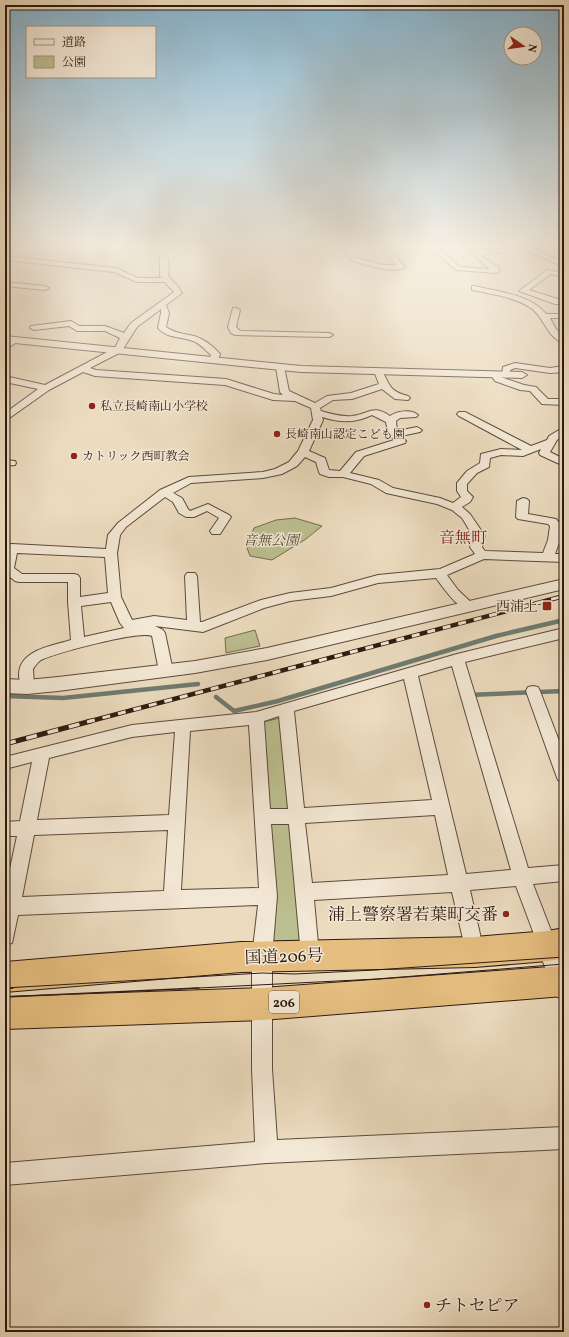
<svg xmlns="http://www.w3.org/2000/svg" width="569" height="1337" font-family="Vollkorn,'Noto Serif JP',serif">
	<rect width="100%" height="100%" fill="#ecdcbf"/>
	<filter id="stains"><feTurbulence type="fractalNoise" baseFrequency=".005" numOctaves="4"/><feColorMatrix values="0 0 0 0 .2 0 0 0 0 .09 0 0 0 0 .02 0 0 0 .5 -.17"/></filter>
	<radialGradient id="worn" r=".72"><stop offset=".6" stop-color="#630" stop-opacity="0"/><stop offset="1" stop-color="#630" stop-opacity=".3"/></radialGradient>
	<!-- green -->
	<g fill="#bcbf8f" stroke="#746c50">
		<path d="M295,518l27,8 -16,13 -34,21 -22,-4 -4,-11 8,-17 22,-8z"/>
		<path d="M255,630l5,16 -34,7 -1,-15z"/>
		<path d="M283,717l10,96h-28l-5,-90z"/>
		<path d="M294,820l10,130 -37,2 -1,-131z"/>
	</g>
	<g fill="none" stroke-linecap="round" stroke-linejoin="round">
		<!-- stream -->
		<g stroke="#6e7b71" stroke-width="4.5">
			<path d="M469,695l95,-4"/>
			<path d="M5,696l58,2 135,-14"/>
			<path d="M216,697l18,14 44,-10 218,-65 68,-16"/>
		</g>
		<defs>
			<g id="minor">
				<path d="M341,245h6l9,13 28,7h12l-16,-20h6l19,22c-10,8 -41,-3 -53,-6z"/>
				<path d="M428,245h7l25,22 30,2 -29,-24h7l8,6 51,-5 37,16v5l-38,-17 -46,5 19,13v4l-3,1 -40,-3z"/>
				<path d="M65,247l2,1v2l-62,2v-4z"/>
				<path d="M5,256l111,12 22,10h29l4,2 -4,2h-30l-23,-10 -109,-12z"/>
				<path d="M547,270l17,3v4l-13,-3 -22,16 32,10v4h-6l-36,-13z"/>
				<path d="M5,282l40,4 4,2 -4,2 -40,-4z"/>
				<path d="M170,284h6l6,9 -16,12 3,8 -3,14c9,6 18,7 28,9 10,3 19,10 26,18l-3,8h-6l-1,-2 1,-5c-6,-5 -10,-11 -18,-14 -12,-5 -25,-2 -35,-13l3,-15v-4l-24,18 -16,25 -31,16 6,2 130,9 48,15 9,1 -3,-3 -4,-25 4,-3 4,3 5,24 26,12 12,-7 24,-3 28,-9 -5,-13 1,-2h6c9,15 7,22 27,27l2,2 -2,2 -13,-1 -13,-10 -30,10 -19,1 -13,8 1,3c10,3 20,6 31,5 17,-2 21,-12 38,0 7,-5 21,-7 28,-1l-2,2 -16,1 -4,3 1,10 20,-4 5,3 -2,2 -19,4 5,5 -1,2 -41,13 -14,17 29,7 14,8 47,10 13,5 8,-6 -4,-6v-8l10,-12 13,-8 1,-9 20,-5 21,1 -63,-34 -2,-2 2,-2h6l66,34 16,-6 2,-4 15,-9v8l-7,5 -7,12 14,7v7l-24,-11 -1,-2 2,-4 -18,7 -22,-1 -11,3 -1,9 -12,6 -10,11v7l6,6 -3,5 -8,5 8,7 15,22 -3,11 3,4 58,2 5,-13 2,-14 -2,-2 -30,-5 -2,-2 1,-16 6,-3 4,1 2,2 -1,13 28,5 6,7 -2,14 -5,14h9v8l-80,-3 -37,16 11,15 18,17 -1,3c-15,4 -31,-22 -39,-32l-58,5 -47,13 -41,5 -26,7 -61,24 -48,-6 8,4 2,3 8,38 -2,4 -5,1 -5,-1 -2,-4 -7,-35c-12,-6 -96,17 -111,24 -3,2 -6,6 -8,9l1,18 -2,4 -5,1 -5,-1c-3,-5 -2,-10 -3,-15 -1,-26 33,-30 52,-36l-3,-38v-20h-49l-4,-1 -10,-8v-28l7,-1 94,5 2,-14 10,-12 42,-33 29,-13 74,-5 12,-3 14,-7 9,-11 15,-31 -2,-12 -16,-7 -22,-1 -48,-15 -130,-9 -12,-4 -34,18 -41,29 -3,1v-7l33,-24 -33,-7v-6l40,9 70,-37 5,-10 -15,-7h-28l-8,-5 -35,4 -4,-2 1,-2 40,-5 8,5h26l19,7 7,-10 43,-31 -5,-6zM372,415l14,7 2,10 6,8 -38,12 -16,19 -11,-1 -4,-12 -16,-7 14,-31 -1,-3c19,6 33,6 50,-2zM305,457l11,5 3,10 1,2 9,3h14l28,7 15,9 51,11 15,6 10,8 11,18 -3,11 5,7 -35,15 -62,6 -47,13 -41,5 -29,7 -59,22h-2l-3,-46 -2,-3h-8l-2,3 2,44 -33,-4 -22,4 -11,-23 -4,-44 3,-18 6,-8 39,-30 8,5 6,11 7,4h8l13,-6 12,7 -9,13 2,3h8l11,-17 -2,-2 -21,-11 -18,7 -2,-2 -6,-11 -9,-5 18,-10 72,-5 19,-4 15,-8zM17,553l88,4 3,36 -28,4v-19l-2,-3 -4,-1h-52l-8,-6zM111,602l9,21 4,5 -40,9 -3,-31z"/>
				<path d="M472,286h3c23,6 55,8 71,28h18v4h-14l6,11 8,8v6c-16,-4 -20,-26 -33,-35 -17,-11 -39,-14 -59,-18z"/>
				<path d="M233,308h3l4,2 -4,17 4,4 89,2 4,2 -4,2 -94,-2 -4,-2 -3,-6z"/>
				<path d="M13,338h6l1,2 -15,10v-7z"/>
				<path d="M515,363l35,5 14,-2v6l-14,1 -35,-5 -5,2 -1,7h-6l-1,-2 1,-8z"/>
				<path d="M495,372l3,1 3,4 23,8 12,2 12,12h16v6l-22,-1 -12,-13 -10,-1 -25,-9 -4,-6z"/>
				<path d="M5,460l10,1 1,2 -1,2 -10,1z"/>
				<path d="M564,628v10l-99,24 63,206 36,-3v16l-31,3 24,62 -2,7 -7,2 -7,-2 -25,-67 -46,4 14,62 -2,7 -7,2 -7,-2 -2,-7 -14,-60 -138,8 5,55 -2,7 -7,2 -7,-2 -2,-7 -12,-131h-18l6,72 -5,61v112l5,71 287,-13v22l-297,14 -262,22v-22l250,-21 -3,-73v-112l6,-52 -240,10 -6,28 -7,2v-53l12,-56h-12v-14l15,-1 12,-59 -27,7v-12l127,-32 124,-13 201,-58zM452,666l59,204 -45,4 -48,-198zM404,679l28,121 -128,8 -10,-97zM279,716l9,93h-18l-6,-88zM249,725l10,163 -78,2 9,-159zM175,732l-6,83 -132,5 12,-62 83,-21zM435,815l13,60 -136,8 -7,-60zM168,830l-4,61 -142,6 12,-62z"/>
				<path d="M533,686l5,1 2,4 24,63v28l-6,-2 -2,-5 -30,-84 2,-4z"/>
			</g>
			<g id="tertiary">
				<path d="M146,245h8c14,11 16,12 14,31l9,10 -1,2h-6l-10,-12v-18z"/>
				<path d="M5,336l296,30 221,6 5,3 -5,3 -221,-6 -296,-30z"/>
				<path d="M564,579v10l-297,71 -72,13 -137,18 -31,3 -22,-1v-14l22,1 31,-3 137,-16 72,-13z"/>
				<path d="M548,935l8,3 8,20v42l-8,-4 -19,-50 3,-8z"/>
			</g>
			<g id="trunk">
				<path d="M564,928v30l-16,3 -73,6 -234,5 -236,20v-30l236,-20 234,-5 73,-6z"/>
				<path d="M564,966v30l-302,24 -257,9v-32l257,-9z"/>
			</g>
		</defs>
		<!-- minor casing -->
		<use href="#minor" stroke="#5d4a3c" stroke-width="2"/>
		<!-- tertiary casing -->
		<use href="#tertiary" stroke="#5d4a3c" stroke-width="2"/>
		<!-- trunk casing -->
		<use href="#trunk" stroke="#2d1a10" stroke-width="2"/>
		<!-- minor -->
		<use href="#minor" fill="#f3e8d5" fill-rule="evenodd"/>
		<!-- tertiary -->
		<use href="#tertiary" fill="#f3e8d5" fill-rule="evenodd"/>
		<!-- trunk -->
		<use href="#trunk" fill="#e6be80" fill-rule="evenodd"/>
		<!-- tram-far1 -->
		<g stroke="#2d1a10" stroke-width="1">
			<path d="M5,988l257,-15 33,1 80,-4 189,-13"/>
			<path d="M179,989l198,-10 187,-15"/>
		</g>
		<!-- tram -->
		<g stroke="#2d1a10" stroke-width="1.5">
			<path d="M5,988h8"/>
			<path d="M5,997l194,-9"/>
		</g>
		<defs>
			<path id="rail-far1" d="M87,722l477,-126"/>
			<path id="rail" d="M5,744l86,-23"/>
		</defs>
		<!-- rail-far1 casing -->
		<use href="#rail-far1" stroke="#2d1a10" stroke-width="4.5"/>
		<!-- rail casing -->
		<use href="#rail" stroke="#2d1a10" stroke-width="5"/>
		<!-- rail-far1 -->
		<use href="#rail-far1" stroke="#f3e8d5" stroke-width="3" stroke-dasharray="8" stroke-linecap="butt"/>
		<!-- rail -->
		<use href="#rail" stroke="#f3e8d5" stroke-width="3.5" stroke-dasharray="11" stroke-linecap="butt"/>
	</g>
	<!-- sky -->
	<linearGradient id="sky" x2="0" y2="1"><stop stop-color="#88b7d2"/><stop offset="0.57" stop-color="#f6efe2"/><stop offset="1" stop-color="#f6efe2" stop-opacity="0"/></linearGradient>
	<rect width="569" height="432" fill="url(#sky)"/>
	<!-- markers -->
	<g fill="#8f2418" stroke="#f3e8d5" stroke-width="1.5">
		<circle cx="92" cy="406" r="4"/>
		<circle cx="277" cy="434" r="4"/>
		<circle cx="74" cy="456" r="4"/>
		<rect x="542" y="601" width="10" height="10" rx="2"/>
		<circle cx="506" cy="914" r="4"/>
		<circle cx="427" cy="1305" r="4"/>
	</g>
	<g text-anchor="middle" stroke-width="3" stroke-linejoin="round" paint-order="stroke">
		<!-- far-poi labels -->
		<g font-size="12" fill="#2d1a10" stroke="#f3e8d5" text-anchor="start">
			<text x="100" y="410">私立長崎南山小学校</text>
			<text x="285" y="438">長崎南山認定こども園</text>
			<text x="82" y="460">カトリック西町教会</text>
		</g>
		<!-- shield labels -->
		<rect fill="#f3e8d5" stroke="#68584b" stroke-width="1" x="269" y="991" width="30" height="22" rx="3"/>
		<g font-size="13" font-weight="bold" fill="#2d1a10">
			<text x="284" y="1007">206</text>
		</g>
		<!-- park labels -->
		<g font-size="14" font-style="italic" fill="#584c36" stroke="#f3e8d5">
			<text x="271" y="545">音無公園</text>
		</g>
		<!-- poi labels -->
		<g font-size="14" fill="#2d1a10" stroke="#f3e8d5" text-anchor="end">
			<text x="538" y="611">西浦上</text>
		</g>
		<!-- quarter labels -->
		<g font-size="16" fill="#7a1f14" stroke="#f3e8d5">
			<text x="463" y="543">音無町</text>
		</g>
		<!-- near-poi labels -->
		<g font-size="17" fill="#2d1a10" stroke="#f3e8d5" text-anchor="end">
			<text x="498" y="920">浦上警察署若葉町交番</text>
			<text x="435" y="1311" text-anchor="start">チトセピア</text>
		</g>
		<!-- near-street labels -->
		<g font-size="17" fill="#2d1a10" stroke="#f3e8d5">
			<text transform="translate(284 956) rotate(-2)" y="6">国道206号</text>
		</g>
	</g>
	<!-- margin -->
	<rect width="569" height="1337" fill="none" stroke="#ecdcbf" stroke-width="20"/>
	<rect x="6" y="6" width="557" height="1325" fill="none" stroke="#2d1a10" stroke-width="2"/>
	<rect x="10" y="10" width="549" height="1317" fill="none" stroke="#2d1a10"/>
	<!-- legend -->
	<rect x="26" y="26" width="130" height="52" fill="#f3e8d5" stroke="#a49686"/>
	<rect x="34" y="39" width="20" height="6" fill="#f3e8d5" stroke="#a49686"/>
	<text x="62" y="46" font-size="12" fill="#2d1a10">道路</text>
	<rect x="34" y="56" width="20" height="12" fill="#bcbf8f" stroke="#a49686"/>
	<text x="62" y="66" font-size="12" fill="#2d1a10">公園</text>
	<!-- north arrow -->
	<g transform="translate(523 46) rotate(103)"><circle r="19" fill="#f3e8d5" stroke="#a49686"/>
	<path d="M0-3L7 15L0 10L-7 15Z" fill="#8f2418"/>
	<text y="-6" font-size="11" font-weight="bold" text-anchor="middle" fill="#2d1a10">N</text>
	</g>
	<rect width="100%" height="100%" filter="url(#stains)"/>
	<rect width="100%" height="100%" fill="url(#worn)"/>
</svg>
